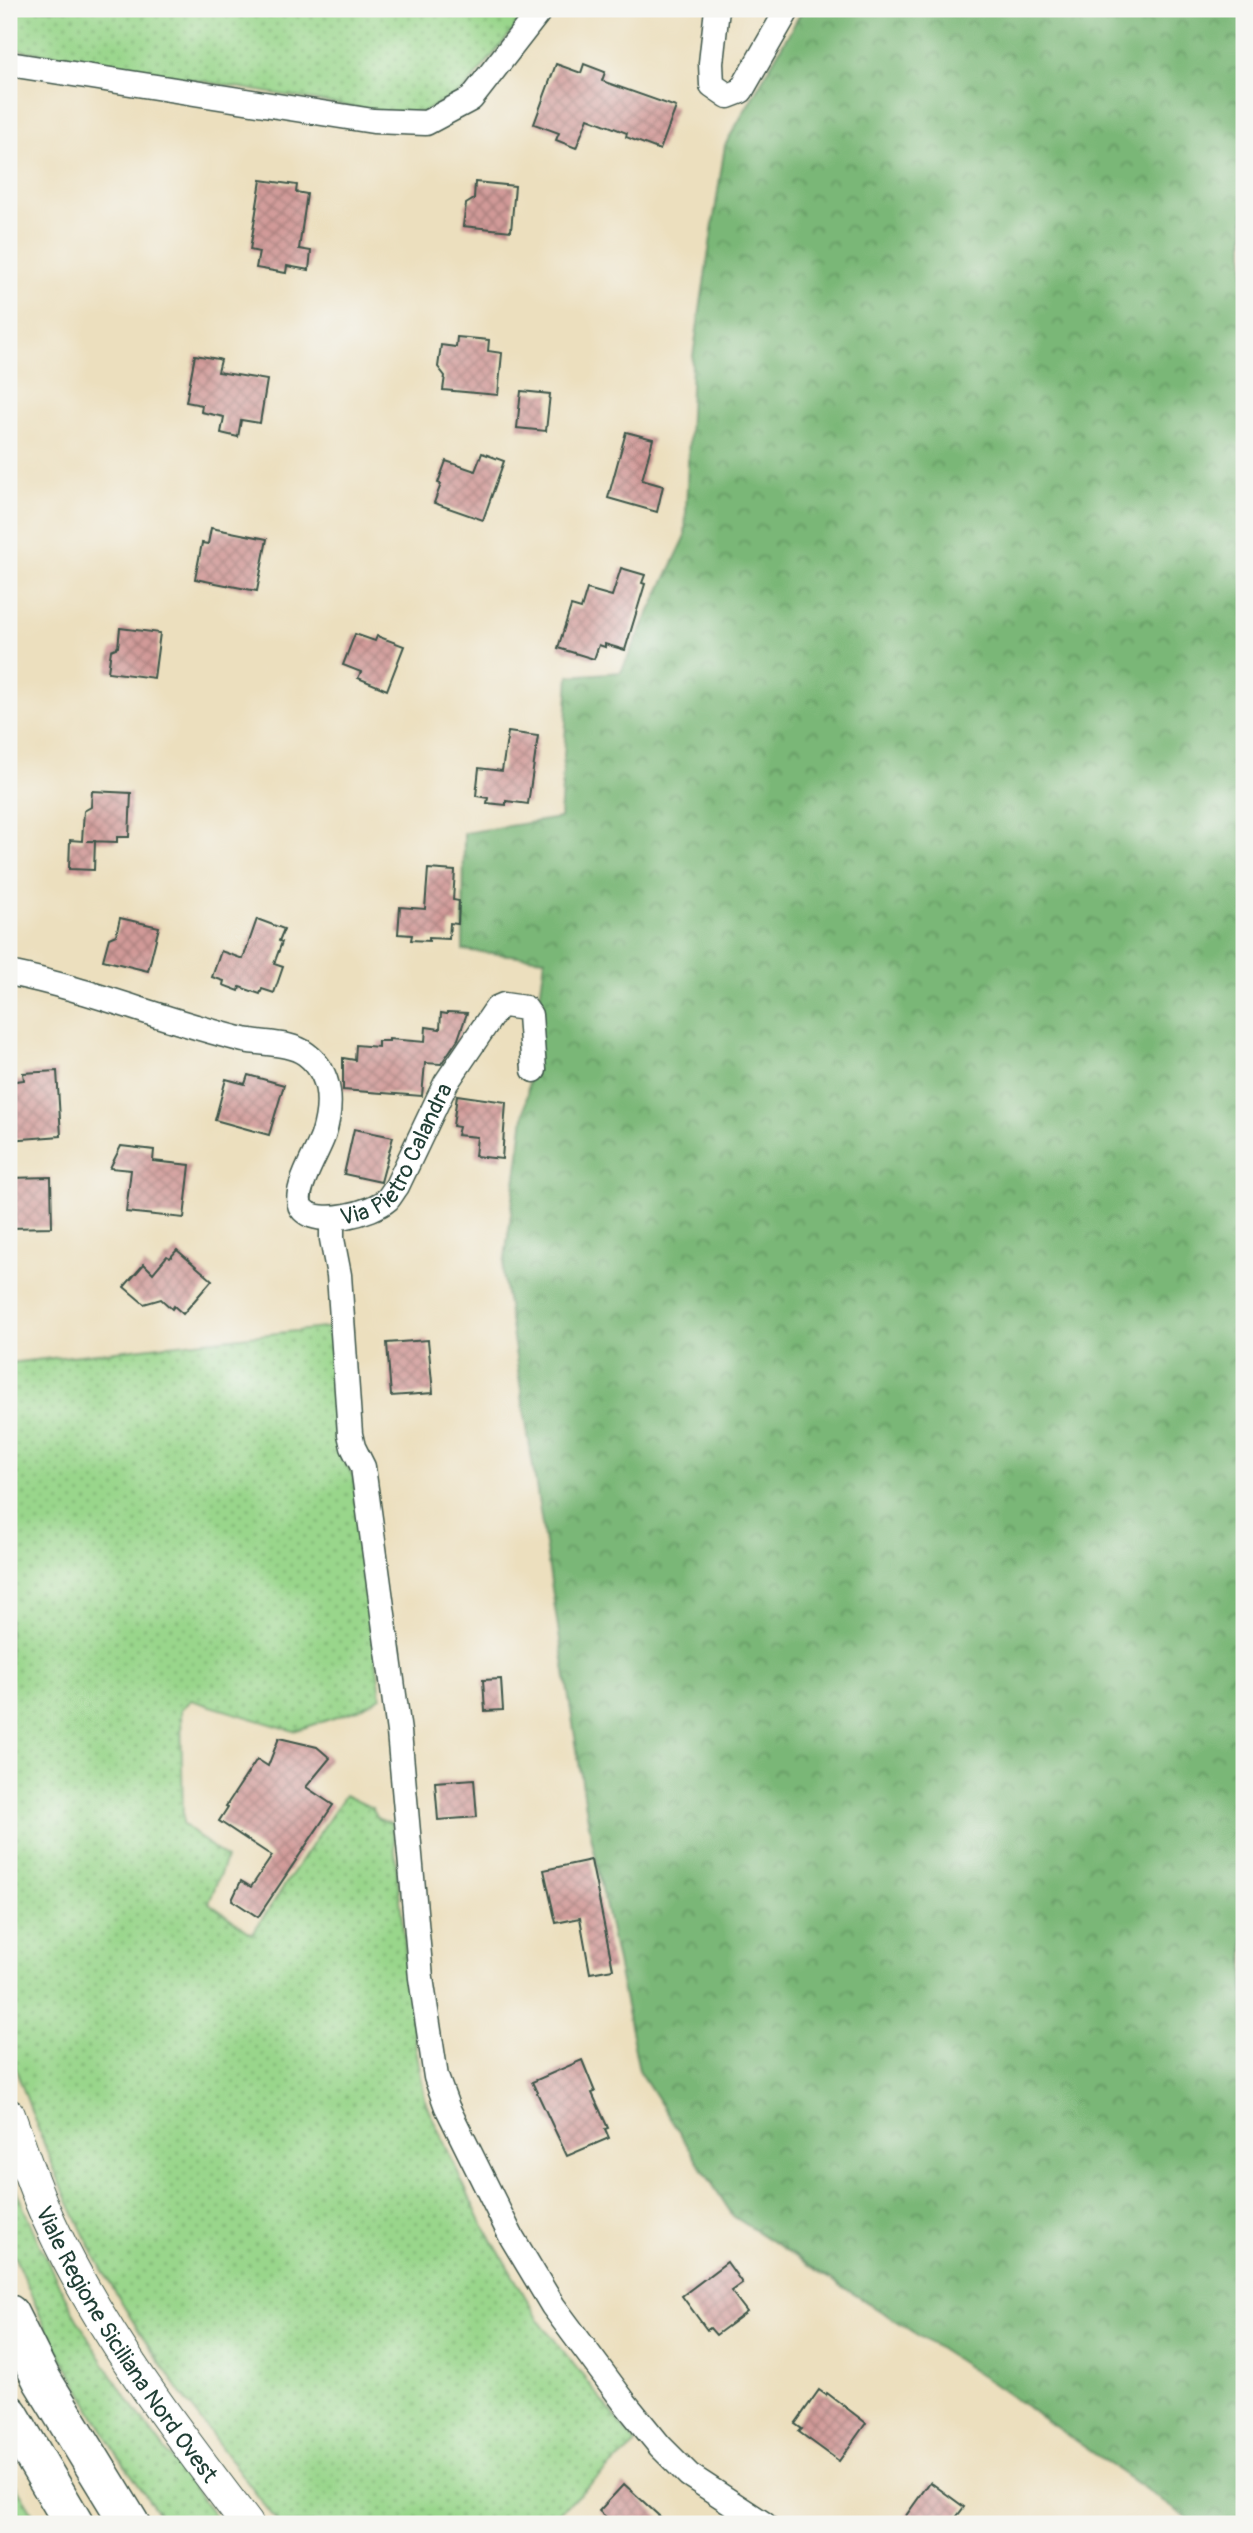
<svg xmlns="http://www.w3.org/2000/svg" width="1253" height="2533" font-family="Pangolin,sans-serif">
	<defs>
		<pattern id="grass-dots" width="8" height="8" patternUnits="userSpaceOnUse" patternTransform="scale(1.75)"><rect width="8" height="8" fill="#99d68b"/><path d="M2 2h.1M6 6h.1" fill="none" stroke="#7caf72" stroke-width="1.8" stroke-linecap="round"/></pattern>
		<pattern id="forest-crowns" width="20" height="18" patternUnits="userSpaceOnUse" patternTransform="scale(1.75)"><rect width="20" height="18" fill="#7ab777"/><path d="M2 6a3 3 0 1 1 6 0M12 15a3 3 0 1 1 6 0" fill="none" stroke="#639662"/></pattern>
		<pattern id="building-cross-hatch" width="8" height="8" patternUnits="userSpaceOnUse" patternTransform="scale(1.75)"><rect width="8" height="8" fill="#d19a98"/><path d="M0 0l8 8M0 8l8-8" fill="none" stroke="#a97f7d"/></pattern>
	</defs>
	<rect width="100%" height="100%" fill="#f6f6f2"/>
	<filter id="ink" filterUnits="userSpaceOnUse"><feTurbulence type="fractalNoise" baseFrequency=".0143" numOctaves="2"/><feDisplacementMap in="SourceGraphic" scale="14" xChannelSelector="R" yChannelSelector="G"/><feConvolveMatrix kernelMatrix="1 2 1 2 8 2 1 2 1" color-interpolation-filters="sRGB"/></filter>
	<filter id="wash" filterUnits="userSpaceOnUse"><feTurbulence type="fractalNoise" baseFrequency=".00686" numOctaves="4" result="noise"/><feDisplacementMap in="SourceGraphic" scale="28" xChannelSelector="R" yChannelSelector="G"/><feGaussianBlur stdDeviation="1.57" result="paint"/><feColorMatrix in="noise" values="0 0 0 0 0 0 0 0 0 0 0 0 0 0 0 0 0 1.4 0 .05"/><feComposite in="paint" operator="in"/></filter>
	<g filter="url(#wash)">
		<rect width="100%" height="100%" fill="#ecdfbe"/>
		<!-- grass -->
		<g fill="url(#grass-dots)" stroke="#5c8a60" stroke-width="2">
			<path d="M9,9h508l9,6 -62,75 -40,22h-42l-373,-64z"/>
			<path d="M332,1327l2,103 8,27 12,21 27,219 -23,13 -64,21 -103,-31 -10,9 2,115 43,34 -17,45 43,31 93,-139 27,13 6,11 14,4 23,220 11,61 53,114 60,102 97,124 -86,76 3,4h-274c-65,-86 -133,-172 -184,-268 -35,-66 -62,-137 -86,-207v-686z"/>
			<path d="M9,2172c21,53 44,106 73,155 40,70 91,133 139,197h-55l-49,-70 -71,-125 -37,-85z"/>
			<path d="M9,2474l30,50h-30z"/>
		</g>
		<!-- forest -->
		<path fill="url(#forest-crowns)" stroke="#4c7a56" stroke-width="2" d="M803,9h441v2515h-48l-207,-143 -256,-165 -94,-146 -51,-250 -85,-546 42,-315 -82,-9 1,-117 96,-15 9,-142 52,-4 64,-134 7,-175 33,-218z"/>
		<g id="blocks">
			<!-- building -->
			<g fill="url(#building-cross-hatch)">
				<path d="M556,64l25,9 3,-9 21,8 -3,9 74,26 -16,43 -34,-13 1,-4 -39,-15 -12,30 -20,-8 3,-7 -25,-9z"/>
				<path d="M261,180l36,5 -1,7 11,2 -8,55 12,2 -2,19 -22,-4 -1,7 -30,-5 3,-16 -9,-2z"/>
				<path d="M475,182l40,4 -4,45 -48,-5 3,-22 8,-5z"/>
				<path d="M457,337l32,3 -1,11 14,2 -4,42 -55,-5 2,-14 -7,-9 3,-22 15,2z"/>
				<path d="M195,355l23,4 3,1 -3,12 49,8 -7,43 -19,-3 -3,17 -17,-4 3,-16 -23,-5 1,-7 -16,-3z"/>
				<path d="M521,391l29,3 -4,37 -29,-3z"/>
				<path d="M626,432l27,7 -11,41 21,6 -6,26 -49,-14z"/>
				<path d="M482,453l22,8 -21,59 -49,-17 7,-19 -3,-1 8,-22 29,10z"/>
				<path d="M211,528l56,11 -10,52 -62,-12 7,-36 6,1z"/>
				<path d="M621,568l24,7 -3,8 3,1 -20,66 -20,-6v3l-6,-2 -5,14 -36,-11 13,-42 10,3 6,-20 25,7z"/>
				<path d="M120,628l40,5 -6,45 -46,-6 3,-22 7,-3z"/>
				<path d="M355,634l20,7 2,-5 27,10 -17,44 -29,-12 3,-6 -18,-7z"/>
				<path d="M508,732l30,4 -10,68 -22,-3v4l-19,-2 1,-5 -12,-2 3,-28 23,3z"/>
				<path d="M92,791l39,2 -2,44h-12v5l-30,-1h8l-1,29 -25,-1 1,-29 12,1 2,-30 7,-4z"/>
				<path d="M428,869l27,2 -2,29 6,1 -1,23 -8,-1 -1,16 -20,-1v3l-18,-1 1,-5 -14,-1 2,-27 25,2z"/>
				<path d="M120,918l39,9 -11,44 -45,-11 6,-22 7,-3z"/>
				<path d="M257,919l27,10 -5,12 3,1 -8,22 9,3 -9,26 -12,-4 -2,5 -20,-7 -1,4 -16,-6 1,-4 -12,-4 9,-26 22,8z"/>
				<path d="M447,1012l20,1 -9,26 -17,25 -16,-1 -3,33 -79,-6v-32l12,2 1,-15 22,2v-6h11v-2l36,3 1,-15 14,2 1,-16 6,1z"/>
				<path d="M57,1071l4,65 -52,4v-58l15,-2 -1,-7z"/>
				<path d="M248,1075l36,10 -15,50 -54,-15 11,-41 19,5z"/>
				<path d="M457,1095l49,7 -4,57 -27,-3 2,-19 -20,-2 2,-8 -6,-1z"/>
				<path d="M354,1129l39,8 -12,45 -37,-8z"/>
				<path d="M121,1146l33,4 -1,11 37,4 -6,53 -58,-6 5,-42 -21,-2z"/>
				<path d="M51,1177l1,50 -43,1v-50z"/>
				<path d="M177,1250l35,30 -29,34 -9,-8 -2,3 -11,-10 -17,5 -20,-17 20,-23 9,9 14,-17 3,2z"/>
				<path d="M428,1340l5,53 -42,3 -4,-53z"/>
				<path d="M501,1679l2,31 -18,1 -2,-31z"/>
				<path d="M279,1738l38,9 13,11 -24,29 27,18 -75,112 -26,-17 9,-19 10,6 21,-31 -53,-35 9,-14 -2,-1 31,-47 11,7z"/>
				<path d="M474,1779l3,38 -39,3 -3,-38z"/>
				<path d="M591,1860l22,109 -23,4 -10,-55 -24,5 -12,-53z"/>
				<path d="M582,2060l13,32 -3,1 16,35 -3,1 4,9 -42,18 -35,-74z"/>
				<path d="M727,2262l15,21 -11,8 16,21 -31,23 -6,-7 -3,2 -25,-34z"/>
				<path d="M819,2390l7,5 1,-2 39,30 -27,38 -40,-29 3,-3 -7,-5z"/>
				<path d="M930,2482l34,25 -13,17h-51z"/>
				<path d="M624,2484l44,40h-54l-15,-13z"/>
			</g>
		</g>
	</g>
	<g filter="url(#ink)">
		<use href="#blocks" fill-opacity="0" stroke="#3e5549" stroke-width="2"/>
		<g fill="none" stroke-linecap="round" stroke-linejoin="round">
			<defs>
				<g id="minor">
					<path d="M717,9l-6,54 1,22 16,11 13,-5 47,-82"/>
					<path d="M9,64l364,57 53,2 45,-24 70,-90"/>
					<path id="s1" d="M9,973c80,16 156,48 235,67 19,4 46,2 62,14 27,20 26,53 17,82 -5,16 -34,60 -20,74 17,17 69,3 85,-11 3,-4 6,-9 9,-13l49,-103 51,-75 7,-3 21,3 5,7 4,55"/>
					<path d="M332,1219v20l7,36 11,159 3,13 10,20 36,265 22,246 15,99 11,30 64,129 42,70 72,97 35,43 29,29 75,49"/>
				</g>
				<g id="tertiary">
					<path id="s2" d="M9,2115c13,36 25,75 42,110 50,108 124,205 196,299"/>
				</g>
				<g id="motorway">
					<path d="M9,2314l33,66 88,144"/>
					<path d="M9,2414l65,110"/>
				</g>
			</defs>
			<!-- minor casing -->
			<use href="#minor" stroke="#3e5549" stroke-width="27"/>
			<!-- tertiary casing -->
			<use href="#tertiary" stroke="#3e5549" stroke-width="34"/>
			<!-- motorway casing -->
			<use href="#motorway" stroke="#3e5549" stroke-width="41"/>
			<!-- minor -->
			<use href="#minor" stroke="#fff" stroke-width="24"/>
			<!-- tertiary -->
			<use href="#tertiary" stroke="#fff" stroke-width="32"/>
			<!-- motorway -->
			<use href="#motorway" stroke="#fff" stroke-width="38"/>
		</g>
	</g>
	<g text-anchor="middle" stroke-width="5" stroke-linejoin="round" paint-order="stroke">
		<!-- street labels -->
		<g font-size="23" fill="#1f3d34" stroke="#f6f6f2">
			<text dy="8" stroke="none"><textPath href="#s1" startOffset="607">Via Pietro Calandra</textPath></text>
			<text dy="8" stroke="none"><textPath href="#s2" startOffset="259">Viale Regione Siciliana Nord Ovest</textPath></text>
		</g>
	</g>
	<!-- margin -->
	<rect width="1253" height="2533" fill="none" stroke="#f6f6f2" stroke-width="35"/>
</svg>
